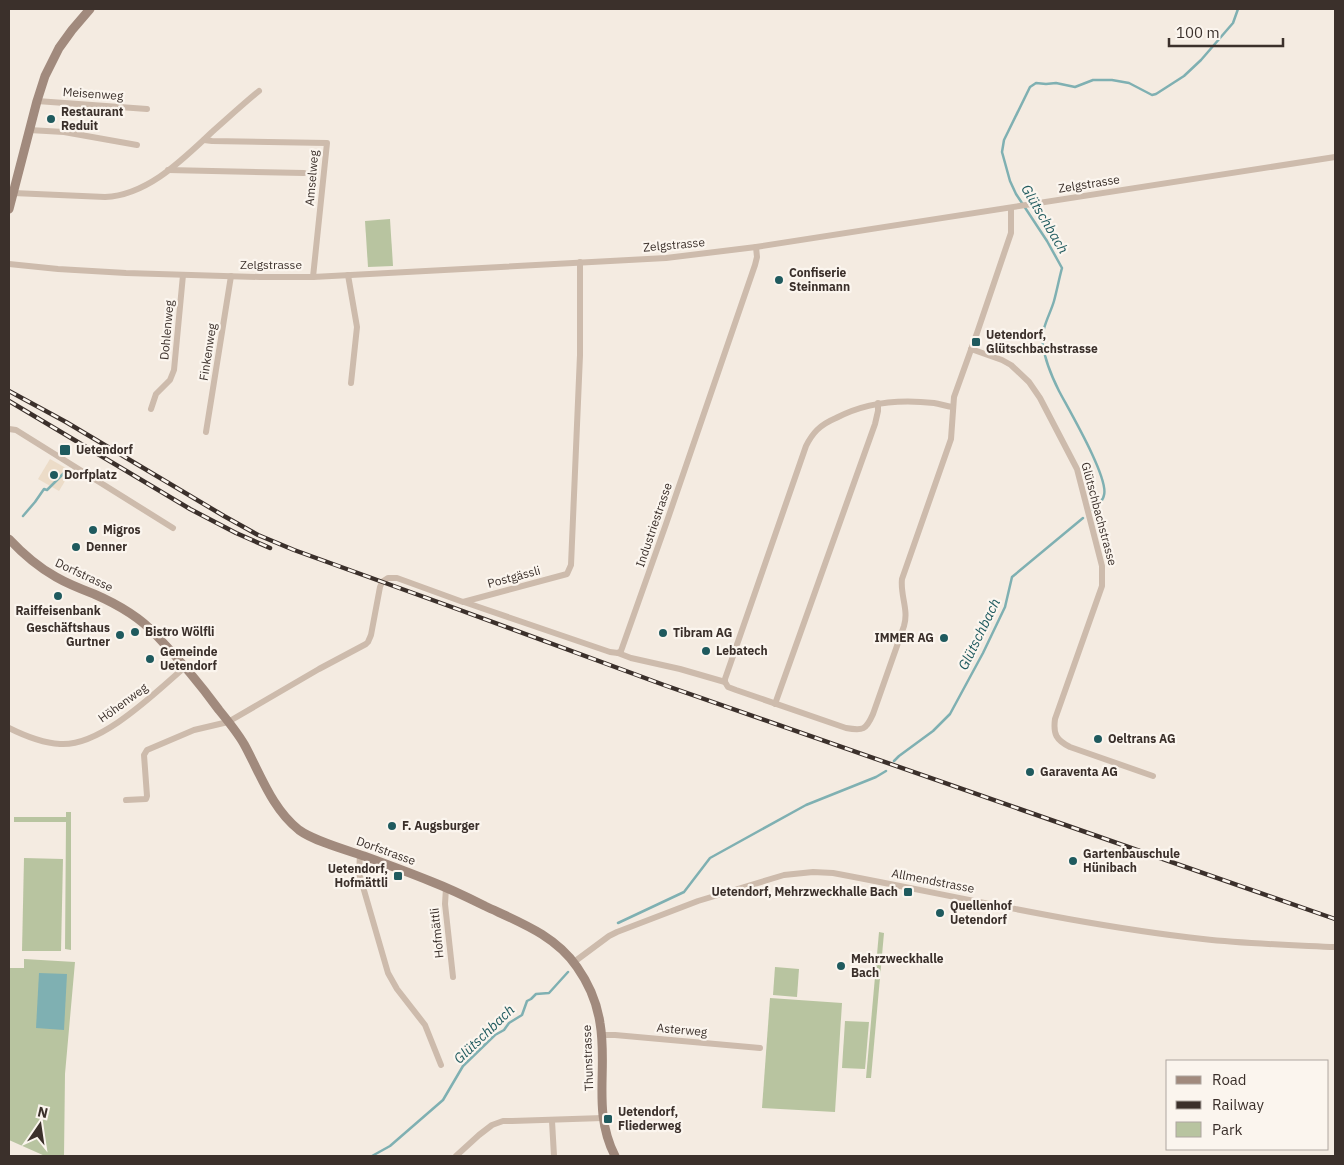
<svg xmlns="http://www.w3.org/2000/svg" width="1344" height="1165" font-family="'IBM Plex Sans',sans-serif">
	<rect width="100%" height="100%" fill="#f4ebe1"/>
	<!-- green -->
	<g fill="#b8c4a0">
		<path d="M390,219l3,47 -25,1 -3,-46z"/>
		<path d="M66,812h5v138l-6,-1 1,-127h-52v-5h52z"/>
		<path d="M24,858l39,1 -2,92h-39z"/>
		<path d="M879,932l5,1 -13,145h-5z"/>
		<path d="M24,959l51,3 -10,112 -1,82h-19l-36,-16v-172h15z"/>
		<path d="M775,967l24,2 -2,28 -24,-2z"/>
		<path d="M770,998l72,5 -7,109 -73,-4z"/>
		<path d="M845,1021l24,1 -4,47 -23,-1z"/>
	</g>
	<!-- plaza -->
	<path fill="#ecdcc8" d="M50,459l21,12 -12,20 -21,-12z"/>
	<!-- water -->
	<path fill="#7fb0b2" d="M39,973l28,1 -3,56 -28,-2z"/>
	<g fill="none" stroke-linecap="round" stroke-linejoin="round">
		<!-- stream -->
		<g stroke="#7fb0b2" stroke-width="2.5">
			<path d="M1093,510c4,-4 10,-8 11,-15 5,-17 -35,-85 -45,-104 -7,-14 -14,-30 -16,-46 -3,-15 7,-30 11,-44 3,-11 5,-22 8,-33l-15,-27 -31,-47 -6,-13 -8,-29 2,-12 26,-53 6,-4 10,1 10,-1 19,4 18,-7h19l17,3 23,12 4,-1 28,-18 17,-16 32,-37 5,-14"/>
			<path d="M23,516l12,-14 9,-13 3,1 20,-20"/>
			<path d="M894,761l5,-5 34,-25 17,-17 33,-61 22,-46 7,-30 71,-59"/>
			<path d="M618,923l66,-31 26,-34 96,-53 70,-28 10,-6"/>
			<path d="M372,1156l18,-10 53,-46 20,-34 32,-31 9,-5 5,-7 13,-8 5,-14 4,-2 5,-5 13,-1 19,-21"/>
		</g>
		<!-- street -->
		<g stroke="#cdbbac" stroke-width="6">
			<path d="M37,101l110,8"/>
			<path d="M29,130l35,2 73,13"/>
			<path d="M204,140l8,1 115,2 -14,134"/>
			<path d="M168,170l136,3"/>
			<path d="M13,193l92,4c43,-2 78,-38 107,-65 16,-14 31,-28 47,-41"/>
			<path d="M9,264l49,5 68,4 134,4h53l353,-19 90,-11 579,-90"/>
			<path d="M348,275l9,52 -6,56"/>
			<path d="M971,349l31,11 9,5 18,17 11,16 37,71 25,97v20l-47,133c-2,15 1,21 15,28l83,29"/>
			<path d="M151,409l5,-15 14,-14 4,-10 9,-95"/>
			<path d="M9,429l7,1 157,98"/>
			<path d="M206,432l25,-156"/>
			<path d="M464,602l146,50 8,1 3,-2 45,-127 89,-259 2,-8 -1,-10"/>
			<path d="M618,653l13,5 49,11 45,13 3,5 8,3 110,38c17,3 20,2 27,-14l31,-88c5,-16 -4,-31 -2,-47l49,-140 3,-42 23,-64 34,-100v-25"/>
			<path d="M725,682v-3l81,-233c3,-6 6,-11 11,-16 5,-5 12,-9 19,-12 30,-16 64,-19 98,-15 6,1 12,3 18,4"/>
			<path d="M775,704l100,-280 3,-13v-8"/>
			<path d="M9,728c16,8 33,15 51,16 41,3 96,-52 125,-77"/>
			<path d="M126,800l20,-1 1,-3 -3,-41 3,-5 47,-20 34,-8 91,-53 47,-25 2,-2 3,-7 9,-48 2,-5 6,-4h9l66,24 104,-28 4,-9 9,-210v-93"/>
			<path d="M360,855l-1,18 29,100 9,16 28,36 16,40"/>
			<path d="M446,888l-1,16 8,73"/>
			<path d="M574,962l35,-26 8,-4 81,-31 86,-26 29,-3 20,1c123,23 245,52 370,66 44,5 88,6 132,8"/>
			<path d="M602,1035h13l145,13"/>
			<path d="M552,1121l2,35"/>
			<path d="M456,1156l23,-21 13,-10 11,-4h9l91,-3"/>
		</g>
		<!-- secondary -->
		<g stroke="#a18a7d" stroke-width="9">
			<path d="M9,209l28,-108 8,-25 14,-28 13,-18 18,-21"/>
			<path d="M9,539c14,15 29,28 47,38 12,7 25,12 38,17 23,10 45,22 62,41 23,24 44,49 63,75 9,11 18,22 25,34 16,29 28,65 55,86 15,11 47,20 65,26 22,8 44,16 66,25 18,7 37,16 55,25 34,16 70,29 92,61 12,17 20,36 23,56 8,46 -8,88 15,133"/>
		</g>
		<defs>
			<g id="rail">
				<path d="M9,391l57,31 158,94 34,19 36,15 155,56 215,79 671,234"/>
				<path d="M9,401l181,108 46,24 34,15"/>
			</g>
		</defs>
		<!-- rail casing -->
		<use href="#rail" stroke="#3b302b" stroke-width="4.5"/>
		<!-- rail -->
		<use href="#rail" stroke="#fbf5ee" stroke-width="2.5" stroke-dasharray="8" stroke-linecap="butt"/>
	</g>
	<!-- markers -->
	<g fill="#1f5a5e" stroke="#fbf5ee" stroke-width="2">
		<circle cx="51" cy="119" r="5"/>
		<circle cx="779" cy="280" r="5"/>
		<rect x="971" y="337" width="10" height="10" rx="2.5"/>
		<rect x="59" y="444" width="12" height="12" rx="2.5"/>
		<circle cx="54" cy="475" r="5"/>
		<circle cx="93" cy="530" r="5"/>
		<circle cx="76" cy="547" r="5"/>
		<circle cx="58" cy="596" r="5"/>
		<circle cx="135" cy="632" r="5"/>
		<circle cx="663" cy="633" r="5"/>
		<circle cx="120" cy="635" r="5"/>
		<circle cx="944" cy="638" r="5"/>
		<circle cx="706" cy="651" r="5"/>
		<circle cx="150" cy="659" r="5"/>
		<circle cx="1098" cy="739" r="5"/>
		<circle cx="1030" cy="772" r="5"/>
		<circle cx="392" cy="826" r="5"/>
		<circle cx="1073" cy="861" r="5"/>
		<rect x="393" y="871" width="10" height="10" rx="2.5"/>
		<rect x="903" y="887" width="10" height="10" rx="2.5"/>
		<circle cx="940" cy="913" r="5"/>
		<circle cx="841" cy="966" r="5"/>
		<rect x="603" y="1114" width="10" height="10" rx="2.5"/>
	</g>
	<g text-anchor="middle" stroke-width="4.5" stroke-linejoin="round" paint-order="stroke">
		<!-- street labels -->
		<g font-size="12" fill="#3b302b" stroke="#fbf5ee">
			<text transform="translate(93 94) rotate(4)" y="4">Meisenweg</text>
			<text transform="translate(312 178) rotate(-85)" y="4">Amselweg</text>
			<text transform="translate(1089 184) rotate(-9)" y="4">Zelgstrasse</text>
			<text transform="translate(674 245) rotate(-5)" y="4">Zelgstrasse</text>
			<text x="271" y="269">Zelgstrasse</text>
			<text transform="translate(167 330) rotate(-85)" y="4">Dohlenweg</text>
			<text transform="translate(208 352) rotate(-81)" y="4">Finkenweg</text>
			<text transform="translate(1099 514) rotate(75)" y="4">Glütschbachstrasse</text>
			<text transform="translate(654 525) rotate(-71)" y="4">Industriestrasse</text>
			<text transform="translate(84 575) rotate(25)" y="4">Dorfstrasse</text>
			<text transform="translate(514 577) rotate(-15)" y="4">Postgässli</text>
			<text transform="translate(123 703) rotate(-36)" y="4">Höhenweg</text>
			<text transform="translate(386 851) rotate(20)" y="4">Dorfstrasse</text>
			<text transform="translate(933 881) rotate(11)" y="4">Allmendstrasse</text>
			<text transform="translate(437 933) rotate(-96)" y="4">Hofmättli</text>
			<text transform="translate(682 1030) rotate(5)" y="4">Asterweg</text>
			<text transform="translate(588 1058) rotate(-92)" y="4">Thunstrasse</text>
		</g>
		<!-- poi labels -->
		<g font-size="12" font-weight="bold" fill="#3b302b" stroke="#fbf5ee" text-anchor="start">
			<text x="61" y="116">Restaurant<tspan x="61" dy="14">Reduit</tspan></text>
			<text x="789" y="277">Confiserie<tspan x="789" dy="14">Steinmann</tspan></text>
			<text x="986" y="339">Uetendorf,<tspan x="986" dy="14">Glütschbachstrasse</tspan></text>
			<text x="76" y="454">Uetendorf</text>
			<text x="64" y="479">Dorfplatz</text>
			<text x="103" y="534">Migros</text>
			<text x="86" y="551">Denner</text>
			<text x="58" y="615" text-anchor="middle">Raiffeisenbank</text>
			<text x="110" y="632" text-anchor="end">Geschäftshaus<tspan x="110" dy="14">Gurtner</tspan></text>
			<text x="145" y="636">Bistro Wölfli</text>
			<text x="673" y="637">Tibram AG</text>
			<text x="934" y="642" text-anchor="end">IMMER AG</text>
			<text x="716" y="655">Lebatech</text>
			<text x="160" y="656">Gemeinde<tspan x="160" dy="14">Uetendorf</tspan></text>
			<text x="1108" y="743">Oeltrans AG</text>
			<text x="1040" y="776">Garaventa AG</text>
			<text x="402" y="830">F. Augsburger</text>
			<text x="1083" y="858">Gartenbauschule<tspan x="1083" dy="14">Hünibach</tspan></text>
			<text x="388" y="873" text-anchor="end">Uetendorf,<tspan x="388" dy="14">Hofmättli</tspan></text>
			<text x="898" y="896" text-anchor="end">Uetendorf, Mehrzweckhalle Bach</text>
			<text x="950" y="910">Quellenhof<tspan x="950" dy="14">Uetendorf</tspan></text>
			<text x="851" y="963">Mehrzweckhalle<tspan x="851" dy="14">Bach</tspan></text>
			<text x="618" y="1116">Uetendorf,<tspan x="618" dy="14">Fliederweg</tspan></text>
		</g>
		<!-- water labels -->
		<g font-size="14" font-style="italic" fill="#1f5a5e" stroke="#fbf5ee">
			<text transform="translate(1045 219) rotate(59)" y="5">Glütschbach</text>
			<text transform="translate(979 634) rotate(-64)" y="5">Glütschbach</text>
			<text transform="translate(484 1034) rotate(-44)" y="5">Glütschbach</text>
		</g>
	</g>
	<!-- border -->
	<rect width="1344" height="1165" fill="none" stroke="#3b302b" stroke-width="20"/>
	<!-- legend -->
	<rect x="1166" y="1060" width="162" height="90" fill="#fbf5ee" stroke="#aea6a0"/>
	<rect x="1176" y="1076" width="25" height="8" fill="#a18a7d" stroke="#aea6a0"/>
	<text x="1212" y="1085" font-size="15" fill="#3b302b">Road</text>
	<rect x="1176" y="1101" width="25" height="8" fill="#3b302b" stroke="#aea6a0"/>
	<text x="1212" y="1110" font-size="15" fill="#3b302b">Railway</text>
	<rect x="1176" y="1122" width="25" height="15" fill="#b8c4a0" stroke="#aea6a0"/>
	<text x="1212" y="1135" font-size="15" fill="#3b302b">Park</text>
	<!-- north arrow -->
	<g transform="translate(40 1125) rotate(13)" stroke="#fbf5ee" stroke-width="4" paint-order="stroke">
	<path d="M0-4L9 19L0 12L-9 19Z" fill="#3b302b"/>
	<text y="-8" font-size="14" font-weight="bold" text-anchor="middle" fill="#3b302b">N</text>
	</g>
	<!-- scale -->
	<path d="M1169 38v8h114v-8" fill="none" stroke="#3b302b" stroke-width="2.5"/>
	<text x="1176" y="38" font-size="15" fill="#3b302b" stroke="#fbf5ee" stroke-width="4" paint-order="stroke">100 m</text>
</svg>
